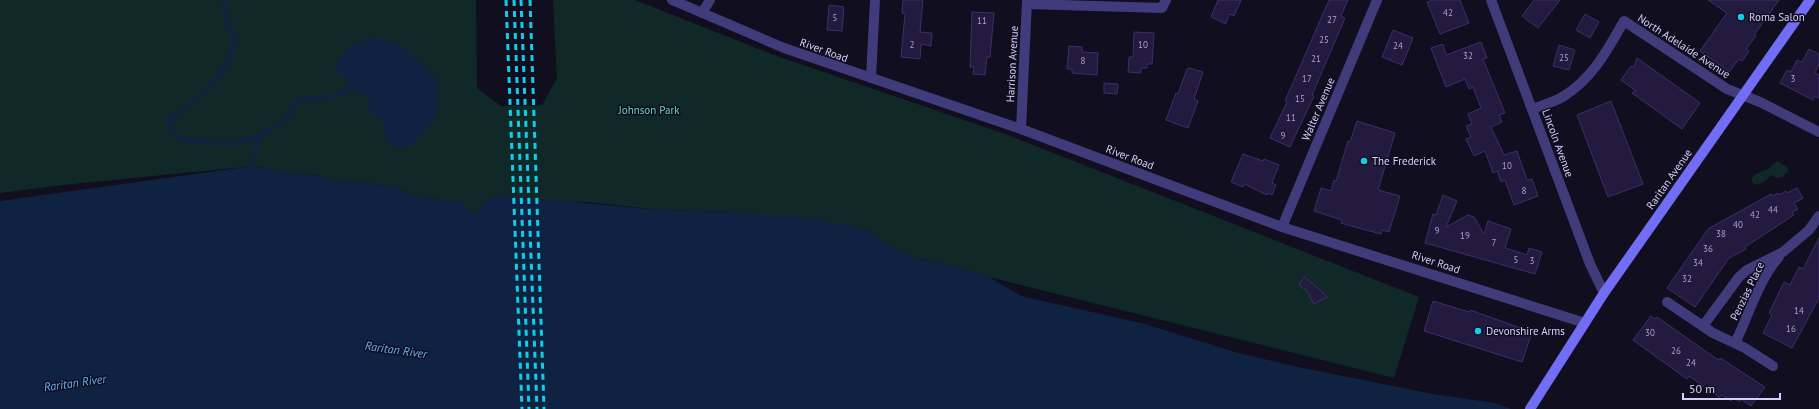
<svg xmlns="http://www.w3.org/2000/svg" width="1819" height="409" font-family="'PT Sans',sans-serif">
	<rect width="100%" height="100%" fill="#110e1f"/>
	<!-- green -->
	<g fill="#112828">
		<path d="M0,0h476l1,88 24,18 41,-1 15,-27 -4,-78h82l139,55 231,79 414,163 -25,81 -405,-101 -38,-12 -41,-8 -21,-11 -19,-15 -136,-19 -73,-2 -74,-8h-102l-7,10h-8l-7,-9 -52,-8 -16,-9 -66,-6 -9,-4 -40,-4 -15,-4 -20,-1 -182,18 -63,8z"/>
		<path d="M1777,161l10,6 1,5 -6,5 -6,1 -3,-3c-8,4 -6,7 -17,10l-3,-2 -2,-4 3,-4 14,-6z"/>
	</g>
	<!-- water -->
	<g fill="#102241">
		<path d="M374,37l24,7 22,17 16,17 3,17 -3,19 -11,18 -13,13 -18,3 -7,-7 -6,-23 -11,-6c-2,-19 -7,-15 -20,-26 -2,-3 -4,-8 -6,-11l-10,-2c8,-25 16,-30 40,-36z"/>
		<path d="M245,167l20,1 15,4 40,4 9,4 66,6 16,9 53,8 6,9h8l7,-10 12,-7 164,15 73,2 84,7 52,12 19,15 21,11 41,8 38,12 32,19 124,28 93,29 65,15 130,26 62,9 16,6h-1511v-208z"/>
	</g>
	<g fill="none" stroke-linecap="round" stroke-linejoin="round">
		<!-- stream -->
		<g stroke="#102241" stroke-width="4">
			<path d="M223,0c1,9 3,18 6,27 1,4 5,10 5,14 -4,33 -39,62 -64,79l-1,10 9,8 15,4 38,2 27,-7"/>
			<path d="M252,171l6,-34c19,-10 28,-15 38,-35 18,-6 41,-2 56,-15"/>
		</g>
	</g>
	<!-- building -->
	<g fill="#231b3f" stroke="#3b2f69">
		<path d="M903,0h20l-3,32 12,1 -1,13 -10,-2 -1,15 -19,-2 4,-43 -3,-1z"/>
		<path d="M1218,0h23l-7,16 -5,-2 -3,10 -15,-7z"/>
		<path d="M1329,0h19l-7,16 4,2 -33,77 2,1 -24,51 -20,-9 17,-36 -2,-1z"/>
		<path d="M1433,0h27l9,23 -29,11 -13,-32z"/>
		<path d="M1534,0h26l-22,28 -16,-12z"/>
		<path d="M1708,0h71l-25,35 2,1 -10,13 3,2 -7,10 -3,-2 -10,13 -29,-21 27,-38z"/>
		<path d="M829,5l15,2 -2,24 -15,-1z"/>
		<path d="M972,12l22,1 -4,44h-3l-2,18 -12,-1 1,-7h-4z"/>
		<path d="M1585,14l14,8 -9,16 -14,-8z"/>
		<path d="M1393,30l20,8 -11,27 -20,-8z"/>
		<path d="M1134,32l20,1 -2,31h-5v4h-6v5l-13,-1 1,-15h4z"/>
		<path d="M1481,42l6,16 -4,1 22,54 -6,2 3,7 -11,5 13,28 13,-4 10,29 5,-1 6,17 -24,9 -9,-25 -4,2 -4,-11 -4,2 -8,-22 -11,5 -8,-17 5,-2 -5,-11 6,-2 -4,-10 13,-6 -8,-21 -4,2 -4,-10 -19,8 -15,-39 12,-4 3,11z"/>
		<path d="M1559,45l16,5 -6,20 -16,-4z"/>
		<path d="M1069,46l13,1v5l16,1 -1,22 -25,-2v-4h-5z"/>
		<path d="M1809,49l10,5v10l-4,9 4,2v23l-4,-2 -2,4 -33,-17 7,-13 4,2 6,-12 5,2z"/>
		<path d="M1637,58l63,45 -18,26 -50,-36 4,-2 -15,-11 10,-14 3,1z"/>
		<path d="M1189,68l14,4 -9,27 4,2 -10,27 -22,-8 10,-27 2,1 9,-25z"/>
		<path d="M1104,83l14,1 -1,10 -13,-1z"/>
		<path d="M1611,101l32,83 -35,13 -31,-82z"/>
		<path d="M1357,121l38,12 -17,57 22,6 -11,36 -7,-2 -1,4 -30,-8 -10,-3 1,-3 -28,-9 7,-23 10,3 3,-11 2,1 12,-40 2,1z"/>
		<path d="M1243,154l20,7 1,-2 15,6 -7,18 4,2 -4,10 -5,-2v2l-23,-11 -1,3 -12,-5z"/>
		<path d="M1797,188l6,10 -9,5 4,6 -6,3 2,3 -49,32 1,2 -17,9 -34,49 -28,-19 41,-59 63,-35 1,2 6,-3 1,2 7,-4 1,2z"/>
		<path d="M1443,195l14,6 -11,26 22,-12 6,2 10,17 4,-13 23,8 -6,19 22,7 2,-7 13,4 -7,22 -110,-31 8,-29 3,1z"/>
		<path d="M1819,238v60l-27,50 -29,-15 9,-18 -3,-2 15,-31 6,3 9,-18 4,2z"/>
		<path d="M1304,277l14,11 9,9 -13,7 -7,-13 -8,-6z"/>
		<path d="M1433,301l36,11 1,-2 62,22 -10,30 -98,-31z"/>
		<path d="M1651,316l4,3 2,-2 57,40 5,3 1,-2 45,29 -14,19 -10,-7 -1,3 -7,-4 -2,3 -9,-6 -3,2 -30,-21 -2,3 -54,-39z"/>
	</g>
	<g fill="none" stroke-linecap="round" stroke-linejoin="round">
		<!-- minor -->
		<g stroke="#403c7b" stroke-width="10">
			<path d="M1491,0l99,264 14,29"/>
			<path d="M1027,4l135,4 4,-8"/>
			<path d="M702,13l8,-13"/>
			<path d="M871,78l4,-78"/>
			<path d="M1532,109c11,-4 23,-7 32,-13 29,-18 44,-47 60,-75l103,68 33,13 59,30"/>
			<path d="M1021,129l6,-129"/>
			<path d="M1282,227l95,-227"/>
			<path d="M1667,302l46,31 32,15 28,18"/>
			<path d="M1703,326l36,-49 8,-7 36,-18 26,-22 10,-14"/>
			<path d="M1735,343c14,-28 23,-62 44,-86"/>
		</g>
		<!-- tertiary -->
		<path stroke="#403c7b" stroke-width="10" d="M672,0l112,48 237,81 261,98 303,96"/>
		<!-- secondary -->
		<path stroke="#726df5" stroke-width="10" d="M1530,409l74,-116 206,-293"/>
		<!-- rail -->
		<g stroke="#10cee7" stroke-width="3" stroke-dasharray="6 5" stroke-linecap="butt">
			<path d="M506,0l16,409"/>
			<path d="M514,0l15,409"/>
			<path d="M521,0l16,409"/>
			<path d="M530,0l14,409"/>
		</g>
	</g>
	<!-- markers -->
	<g fill="#10cee7" stroke="#110e1f" stroke-width="1.5">
		<circle cx="1741" cy="17" r="4"/>
		<circle cx="1364" cy="161" r="4"/>
		<circle cx="1478" cy="331" r="4"/>
	</g>
	<g text-anchor="middle" stroke-width="3" stroke-linejoin="round" paint-order="stroke">
		<!-- number labels -->
		<g font-size="9" fill="#a8a2cd">
			<text x="1448" y="16">42</text>
			<text x="835" y="21">5</text>
			<text x="1332" y="23">27</text>
			<text x="982" y="24">11</text>
			<text x="1324" y="43">25</text>
			<text x="912" y="48">2</text>
			<text x="1143" y="48">10</text>
			<text x="1398" y="49">24</text>
			<text x="1468" y="59">32</text>
			<text x="1564" y="61">25</text>
			<text x="1316" y="62">21</text>
			<text x="1083" y="64">8</text>
			<text x="1307" y="82">17</text>
			<text x="1793" y="82">3</text>
			<text x="1300" y="102">15</text>
			<text x="1291" y="121">11</text>
			<text x="1283" y="139">9</text>
			<text x="1507" y="169">10</text>
			<text x="1524" y="194">8</text>
			<text x="1773" y="213">44</text>
			<text x="1755" y="218">42</text>
			<text x="1738" y="228">40</text>
			<text x="1437" y="234">9</text>
			<text x="1721" y="237">38</text>
			<text x="1465" y="239">19</text>
			<text x="1494" y="246">7</text>
			<text x="1708" y="252">36</text>
			<text x="1516" y="263">5</text>
			<text x="1532" y="264">3</text>
			<text x="1698" y="266">34</text>
			<text x="1687" y="282">32</text>
			<text x="1799" y="314">14</text>
			<text x="1791" y="332">16</text>
			<text x="1650" y="336">30</text>
			<text x="1676" y="354">26</text>
			<text x="1691" y="366">24</text>
		</g>
		<!-- poi labels -->
		<g font-size="11" fill="#d5cffc" stroke="#110e1f" text-anchor="start">
			<text x="1749" y="21">Roma Salon</text>
			<text x="1372" y="165">The Frederick</text>
			<text x="1486" y="335">Devonshire Arms</text>
		</g>
		<!-- street labels -->
		<g font-size="11" fill="#d5cffc" stroke="#110e1f">
			<text transform="translate(1684 46) rotate(33)" y="4">North Adelaide Avenue</text>
			<text transform="translate(824 50) rotate(20)" y="4">River Road</text>
			<text transform="translate(1012 64) rotate(-87)" y="4">Harrison Avenue</text>
			<text transform="translate(1318 109) rotate(-67)" y="4">Walter Avenue</text>
			<text transform="translate(1558 143) rotate(70)" y="4">Lincoln Avenue</text>
			<text transform="translate(1130 157) rotate(21)" y="4">River Road</text>
			<text transform="translate(1669 179) rotate(-55)" y="4">Raritan Avenue</text>
			<text transform="translate(1436 262) rotate(18)" y="4">River Road</text>
			<text transform="translate(1747 291) rotate(-64)" y="4">Penzias Place</text>
		</g>
		<!-- park labels -->
		<g font-size="11" fill="#61d6bb" stroke="#110e1f">
			<text x="649" y="114">Johnson Park</text>
		</g>
		<!-- water labels -->
		<g font-size="12" font-style="italic" fill="#64aff5" stroke="#110e1f">
			<text transform="translate(396 350) rotate(8)" y="4">Raritan River</text>
			<text transform="translate(75 383) rotate(-8)" y="4">Raritan River</text>
		</g>
	</g>
	<!-- scale -->
	<path d="M1683 393v6h97v-6" fill="none" stroke="#d5cffc" stroke-width="2"/>
	<text x="1689" y="393" font-size="12" fill="#d5cffc" stroke="#110e1f" stroke-width="3" paint-order="stroke">50 m</text>
</svg>
